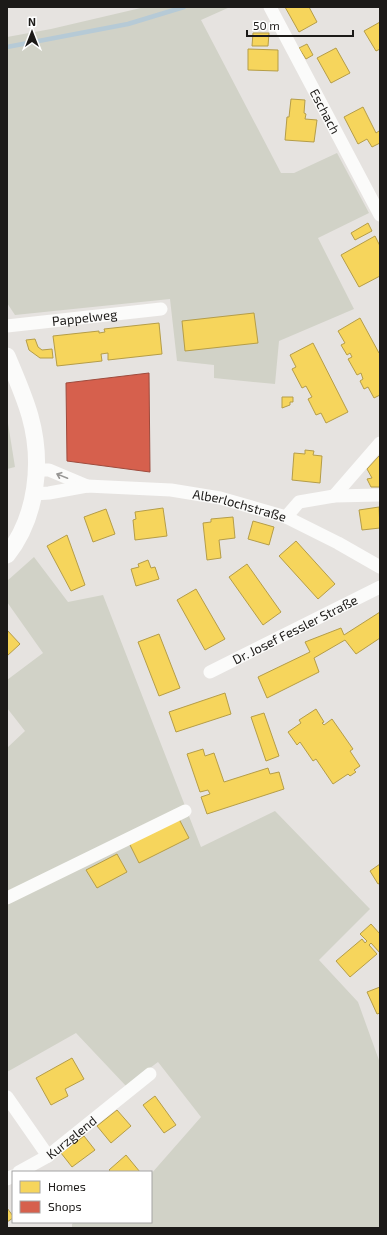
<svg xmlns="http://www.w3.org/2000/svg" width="387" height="1235" font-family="'Exo 2',sans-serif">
	<rect width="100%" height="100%" fill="#e6e3e0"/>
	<!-- green -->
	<g fill="#d1d2c7">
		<path d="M145,7h85l-29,13 80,153h13l43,-20 32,60 -51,25 36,71 -75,32 -4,43 -61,-6v-13l-37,-4 -7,-62 -155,16 -8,-12v-266l44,-8z"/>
		<path d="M7,417l8,50 -8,2z"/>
		<path d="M34,557l34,45 35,-7 98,252 74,-36 95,98 -51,51 39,42 22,61v165h-308v-4l3,-2h76v-48l50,-57 -43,-55 -32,24 -50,-53 -69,39v-324l18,-17 -18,-23v-28l36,-27 -36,-51v-21z"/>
	</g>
	<!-- homes -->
	<g fill="#f6d55c" stroke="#b59d48">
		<path d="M285,7h24l8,15 -18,10z"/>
		<path d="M380,22v27l-4,2 -12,-20z"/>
		<path d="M253,33h16l-1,13h-16z"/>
		<path d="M307,44l6,11 -7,4 -7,-11z"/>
		<path d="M336,48l14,25 -19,10 -14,-25z"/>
		<path d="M248,49l30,1v21l-30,-1z"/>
		<path d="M291,99l14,1 -1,13 2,1 -1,5 12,1 -3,22 -29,-2 2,-23h2z"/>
		<path d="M363,107l13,26 3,-2 1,3v9l-8,4 -5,-8 -9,5 -14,-27z"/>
		<path d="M368,223l4,8 -17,9 -4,-7z"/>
		<path d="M375,236l5,10v30l-21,11 -18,-32z"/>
		<path d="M254,313l4,30 -73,8 -3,-30z"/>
		<path d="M360,318l19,35h1v42l-6,3 -6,-11 -4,2 -4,-8 3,-2 -2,-6 -4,2 -9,-16 4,-2 -2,-4 -3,2 -6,-10 4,-2 -7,-12z"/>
		<path d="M159,323l3,31 -54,6v-7l-7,1 1,7 -45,5 -4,-30 46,-5v2l6,-1 -1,-3z"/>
		<path d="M35,339l3,8 4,3 10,-1 1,9h-13l-11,-8 -3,-10z"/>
		<path d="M313,343l35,69 -22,11 -5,-10 -5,2 -8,-16 4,-2 -6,-11 -4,2 -10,-19 4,-2 -6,-12z"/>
		<path d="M282,397h11v5h-3v3l-8,3z"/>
		<path d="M305,450l9,1 -1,4 9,1 -2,27 -28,-3 2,-27 11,1z"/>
		<path d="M379,456l1,3v28h-9l-4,-8 5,-1 -5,-9z"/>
		<path d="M379,507l1,21 -18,2 -3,-20z"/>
		<path d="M163,508l4,28 -32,4 -2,-20 3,-1 -1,-7z"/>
		<path d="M106,509l9,25 -22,8 -9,-25z"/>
		<path d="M233,517l2,21 -16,2 2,18 -14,2 -4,-37 8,-1v-3z"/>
		<path d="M253,521l21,6 -5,18 -21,-6z"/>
		<path d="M67,535l18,50 -14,6 -24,-45z"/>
		<path d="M296,541l39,43 -17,15 -39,-43z"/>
		<path d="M148,560l3,8 4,-1 4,12 -23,7 -5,-17 8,-2 -1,-3z"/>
		<path d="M247,564l34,48 -18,13 -34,-48z"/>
		<path d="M196,589l29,50 -20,11 -28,-50z"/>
		<path d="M380,612v26l-24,16 -11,-14 -31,18 5,14 -52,26 -9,-21 52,-25 -5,-10 36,-14 3,7z"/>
		<path d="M7,630l13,14 -13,12z"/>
		<path d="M159,634l21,54 -21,8 -21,-54z"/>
		<path d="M225,693l6,21 -55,18 -7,-20z"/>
		<path d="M316,709l8,13 -2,1 2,2 8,-6 21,30 -3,2 10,15 -6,4 2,2 -6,4 -2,-2 -15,10 -17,-25 -3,2 -13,-19 -3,3 -9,-13 13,-9 -2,-3z"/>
		<path d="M264,713l15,43 -13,5 -15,-44z"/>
		<path d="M203,749l2,7 9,-3 10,29 44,-14 2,6 9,-2 5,17 -77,25 -6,-17 9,-3 -2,-4 -8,2 -13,-38z"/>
		<path d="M179,819l10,19 -50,25 -10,-20z"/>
		<path d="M117,854l10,18 -30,16 -11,-18z"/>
		<path d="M380,864v19l-2,1 -8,-13z"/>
		<path d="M371,924l9,10v19l-9,-10 -2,2 8,9 -27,23 -14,-16 26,-22 3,4 2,-2 -7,-7z"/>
		<path d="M380,987v26l-3,1 -10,-22z"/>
		<path d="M72,1058l12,21 -19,10 3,7 -17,9 -15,-27z"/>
		<path d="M155,1096l21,29 -12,8 -21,-28z"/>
		<path d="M117,1110l14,16 -20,17 -14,-17z"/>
		<path d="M84,1136l11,14 -23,17 -11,-14z"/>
		<path d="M126,1155l14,17h-29l-2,-2z"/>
		<path d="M7,1208l6,8v2l-6,4z"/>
	</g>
	<!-- shops -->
	<path fill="#d6604d" stroke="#9e4b3d" d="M149,373l1,99 -83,-11 -1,-78z"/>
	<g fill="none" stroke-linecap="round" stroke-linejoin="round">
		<!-- stream -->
		<path stroke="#b6cad6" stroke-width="4.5" d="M7,47l121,-23 56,-17"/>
		<!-- minor -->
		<g stroke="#fbfbfa" stroke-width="13">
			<path id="s1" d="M270,7l110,208"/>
			<path id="s2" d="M7,326l154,-17"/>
			<path d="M36,470h13l38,16"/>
			<path id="s3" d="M34,494l15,-1 38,-7 84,4 49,8 66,19 52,26 42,24"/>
			<path d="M334,496l46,-53"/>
			<path d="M286,517l13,-15 35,-6 46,-1"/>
			<path id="s4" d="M210,672l170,-85"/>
			<path d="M7,898l178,-87"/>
			<path d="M7,1097l41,59"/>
			<path id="s5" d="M19,1172l29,-16 102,-82"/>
			<path d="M7,1179l6,-3"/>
		</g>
		<!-- tertiary -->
		<path stroke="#fbfbfa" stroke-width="17" d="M7,356c8,19 17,39 23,60 13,46 7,101 -23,139"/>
	</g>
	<!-- one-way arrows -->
	<defs><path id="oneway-shaft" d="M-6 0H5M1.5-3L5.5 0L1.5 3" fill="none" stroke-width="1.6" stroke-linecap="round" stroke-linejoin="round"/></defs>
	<use stroke="#979694" href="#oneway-shaft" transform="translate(62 476) rotate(-158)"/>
	<g text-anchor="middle" stroke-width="4" stroke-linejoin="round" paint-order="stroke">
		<!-- street labels -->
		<g font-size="13" fill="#1c1a18" stroke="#fff">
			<text dy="5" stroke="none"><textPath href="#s1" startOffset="118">Eschach</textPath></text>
			<text dy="5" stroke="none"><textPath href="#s2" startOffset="78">Pappelweg</textPath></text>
			<text dy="5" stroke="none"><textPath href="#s3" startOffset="208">Alberlochstraße</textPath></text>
			<text dy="5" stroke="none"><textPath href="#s4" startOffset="95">Dr. Josef Fessler Straße</textPath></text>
			<text dy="5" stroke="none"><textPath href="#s5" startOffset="63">Kurzglend</textPath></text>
		</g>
	</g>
	<!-- border -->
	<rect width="387" height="1235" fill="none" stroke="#1c1a18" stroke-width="16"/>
	<!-- legend -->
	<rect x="12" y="1171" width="140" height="52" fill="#ffffff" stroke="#a4a3a3"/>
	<rect x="20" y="1181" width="20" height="12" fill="#f6d55c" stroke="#a4a3a3"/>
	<text x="48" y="1191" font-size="12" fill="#1c1a18">Homes</text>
	<rect x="20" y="1201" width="20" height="12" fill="#d6604d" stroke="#a4a3a3"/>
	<text x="48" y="1211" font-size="12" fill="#1c1a18">Shops</text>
	<!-- north arrow -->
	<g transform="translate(32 32)" stroke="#ffffff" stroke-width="3" paint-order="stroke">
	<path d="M0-3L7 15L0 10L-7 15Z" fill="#1c1a18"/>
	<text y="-6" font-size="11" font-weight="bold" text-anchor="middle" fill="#1c1a18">N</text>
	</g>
	<!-- scale -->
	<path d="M247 30v6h106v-6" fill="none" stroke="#1c1a18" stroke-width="2"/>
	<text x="253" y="30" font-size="12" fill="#1c1a18" stroke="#ffffff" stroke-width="3" paint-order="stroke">50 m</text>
</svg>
